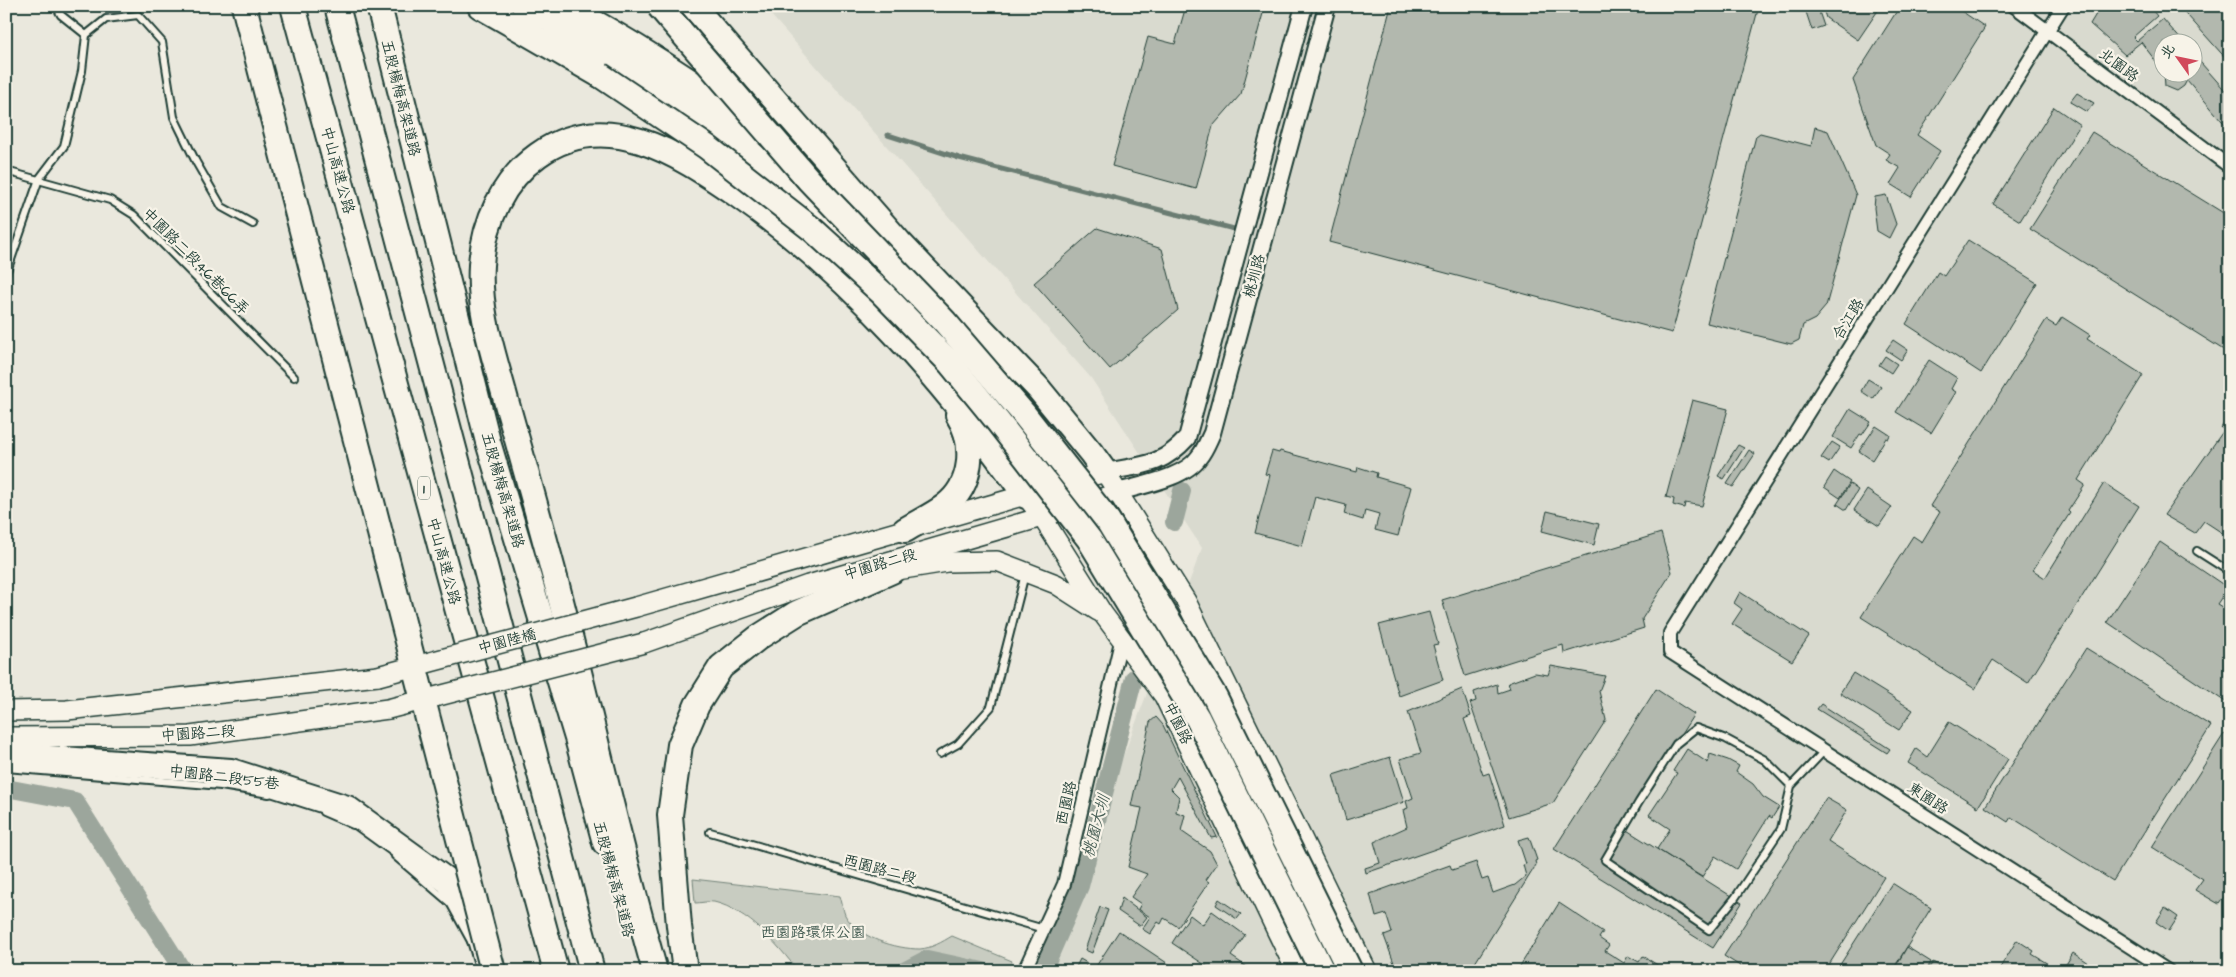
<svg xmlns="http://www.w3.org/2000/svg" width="2236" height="977" font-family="'Architects Daughter','LXGW WenKai TC',sans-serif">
	<rect width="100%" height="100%" fill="#eae8dd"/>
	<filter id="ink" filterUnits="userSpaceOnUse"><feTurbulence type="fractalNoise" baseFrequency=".02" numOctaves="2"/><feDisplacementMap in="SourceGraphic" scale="10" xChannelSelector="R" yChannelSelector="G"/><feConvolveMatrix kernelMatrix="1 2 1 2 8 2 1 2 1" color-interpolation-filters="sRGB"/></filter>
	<g filter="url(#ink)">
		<!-- built -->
		<path fill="#d9dacf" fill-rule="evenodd" d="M763,6h1467v965h-1188l160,-423 -111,-170zM2164,42h30v30h-30z"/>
		<!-- green -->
		<path fill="#c8ccc1" stroke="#74847a" d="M693,879l147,17c2,6 3,14 5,19 13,23 51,34 75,34 12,-1 22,-7 32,-13l60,25 -4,10h-210c-20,-26 -50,-61 -84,-69 -6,-1 -13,1 -19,1z"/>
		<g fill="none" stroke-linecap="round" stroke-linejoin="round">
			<!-- stream -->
			<path stroke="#6a7c72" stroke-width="5" d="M888,135l71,23 275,71"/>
			<!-- canal -->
			<g stroke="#9ca69c" stroke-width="18">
				<path d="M1174,522l8,-31"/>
				<path d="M6,788l69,13 108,170"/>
				<path d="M904,971l23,-12 56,12"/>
				<path d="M1043,971l37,-85 54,-208"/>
			</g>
		</g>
		<!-- building -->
		<g fill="#b2b8ae" stroke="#1f3d34">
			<path d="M1186,6h79l-24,88 -28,32 -17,63 -84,-23 36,-129 27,7z"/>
			<path d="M1391,6h368l-87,327 -343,-91z"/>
			<path d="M1804,6h13l7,20 -12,4z"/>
			<path d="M1822,6h59l-23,34 -32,-22z"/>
			<path d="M1900,6h54l31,21 -68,108 23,16 -29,46 -21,-13 10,-16 -14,-8 4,-6 -14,-9 -23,-65z"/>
			<path d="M2101,6h48l8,10 -24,21 4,4 26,-22 20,23h-19v30l-23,-30 -16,13 -35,-31z"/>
			<path d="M2179,6h51v57z"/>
			<path d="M2194,55l36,41v31l-2,1 -41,-48 -3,6 -7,5 -12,-5 -1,-14h30z"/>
			<path d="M2077,93l17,10 -7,9 -17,-10z"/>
			<path d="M2054,107l26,18 -60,96 -27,-17z"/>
			<path d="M1815,127l13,4 28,64 -30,111 -11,13 -12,6 -4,15 -8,4 -84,-21 49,-187 4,-3 51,13z"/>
			<path d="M2092,132l138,85v137l-200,-125z"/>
			<path d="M1886,195l10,29 -7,14 -12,-7 -3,-23 1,-11z"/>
			<path d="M1097,228l65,21 16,61 -68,59 -76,-86z"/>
			<path d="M1968,240l69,43 -56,90 -75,-49 32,-52 6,4z"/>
			<path d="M2062,317l28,18 -3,4 56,36 -65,105 7,5 -17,26 2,2 -37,57 12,8 59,-95 35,23 -111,177 -35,-23 -18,29 -114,-72 52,-81 9,6 18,-30 -10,-6 116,-186 10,6z"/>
			<path d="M1893,340l15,10 -7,10 -15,-10z"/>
			<path d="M1885,356l12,8 -6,9 -12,-8z"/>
			<path d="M1929,360l28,18 -6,11 5,3 -25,41 -35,-21z"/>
			<path d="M1868,379l13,8 -8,12 -12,-8z"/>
			<path d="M1692,400l36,9 -26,97 -17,-3 -1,5 -11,-3 1,-6 -8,-2z"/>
			<path d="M1850,409l21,13 -9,13 -2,-1 -9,14 -18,-11z"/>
			<path d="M2230,414v124l-26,-17 -9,12 -31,-18 60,-85 -3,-2z"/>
			<path d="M1876,426l14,9 -2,4 -2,-1 -14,22 -13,-9z"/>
			<path d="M1832,442l8,5 -11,16 -8,-5z"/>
			<path d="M1738,445l6,3 -20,31 -6,-3z"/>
			<path d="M1749,450l6,4 -22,33 -6,-3z"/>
			<path d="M1272,451l7,2 1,-2 77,21 1,-5 19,6 -1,4 35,10 -13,49 -23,-6 4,-16 -14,-4 -2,10 -19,-6 2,-9 -31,-8 -13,49 -47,-13 15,-58 -5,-1z"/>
			<path d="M1834,471l16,11 -10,16 -16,-11z"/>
			<path d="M1850,484l8,6 -12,20 -9,-6z"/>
			<path d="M1867,490l25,17 -13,19 -25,-16z"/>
			<path d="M1547,511l52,13 -5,21 -52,-14z"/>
			<path d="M1661,533l11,39 -30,47 2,9 -80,25 -1,-8 -98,31 -23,-76z"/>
			<path d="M2160,542l68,46 -11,16 13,8v93l-123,-83z"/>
			<path d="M1740,592l69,44 -17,25 -60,-37 10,-15 -8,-6z"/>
			<path d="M1429,612l9,32 -5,1 10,35 -44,16 -20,-71z"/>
			<path d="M2086,648l125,78 -98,155 -102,-64 -3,5 -23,-15z"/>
			<path d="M1551,666l54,10 -6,15 7,29 -53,83 -44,14 -39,-114 6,-2 -2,-9 23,-8 1,9 12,-4 -2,-6 27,-10 13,2z"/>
			<path d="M1853,673l60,37 -14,20 -59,-37z"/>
			<path d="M1462,689l9,27 -7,3 19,56 6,-2 16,52 -139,48 -1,-5 15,-5 -6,-21 33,-15 -4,-17 5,-2 -2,-7 7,-3 -13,-39 21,-6 -13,-41z"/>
			<path d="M1656,689l38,25 -72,113 120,76 -29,45 -159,-99z"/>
			<path d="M1821,704l69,45 -3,4 -70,-44z"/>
			<path d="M1156,717l7,8 54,112 -6,1 -33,-61 -7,12 8,8 -3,15 9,3 -4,16 29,20 7,13 -11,16 3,2 -31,45 -14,-9 -3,6 -3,-2 -8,12 -8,-5 8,-12 -12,-8 3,-5 -10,-7 16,-23 -19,-7 14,-59 -11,-2 19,-84z"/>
			<path d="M1949,722l59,37 -30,48 -70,-44 8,-14 11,8z"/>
			<path d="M2224,734l6,4v158l-4,-2 -7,10 -24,-14 8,-11 -51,-32z"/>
			<path d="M1687,749l21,14 2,-9 18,6 11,6 -3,6 17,12 10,13 16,10 -7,11 -3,-2 -33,53 -21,-13 -13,21 -45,-28 13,-20 -21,-14 28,-42 -4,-2z"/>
			<path d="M1390,757l14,45 -58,18 -13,-45z"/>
			<path d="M1826,798l21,12 -19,31 56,36 -59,94h-77l-24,-15z"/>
			<path d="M1529,837l8,23 -2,1 1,4 -66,106h-73l-13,-35 8,-3 -6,-19 -10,3 -6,-23 80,-29 2,5 24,-8 6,18 6,-2 5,15 22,-8 11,-9 -3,-11 3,-1 -8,-24z"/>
			<path d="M1892,883l39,25 -39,63h-56z"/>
			<path d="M1122,898l25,19 -7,9 -22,-15z"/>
			<path d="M1219,899l22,15 -4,5 -21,-14z"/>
			<path d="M1559,903l44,29 -4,6 10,7 -4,6 19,12 4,-7 11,6 4,-6 24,15h-150z"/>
			<path d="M1100,907l8,3 -16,43 -7,-3z"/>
			<path d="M2165,908l13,9 -9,14 -13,-9z"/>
			<path d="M1212,911l33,24 -14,21 22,15h-39l-42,-28 18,-28 13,10z"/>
			<path d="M1119,931l60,40h-86z"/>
			<path d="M2017,940l17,11 -2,3 21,13 -2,4h-53z"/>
			<path d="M1907,947l24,15 -5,9h-33z"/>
			<path d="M2073,953l27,18h-38z"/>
			<path d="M1080,959l7,4 -4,8h-9z"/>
			<path d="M1933,962l14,9h-20z"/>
		</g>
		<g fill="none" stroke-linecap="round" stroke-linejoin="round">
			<defs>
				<g id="service">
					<path d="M56,6l5,9 25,20"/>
					<path d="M6,171l104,29 24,15 160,162"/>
					<path d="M6,274l33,-95 25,-33 18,-75 4,-36 20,-16 32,-4 24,27 12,75 22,45 26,45 31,17"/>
					<path d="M2197,551l33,21"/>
					<path d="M940,754l18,-10 33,-37 34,-133"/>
					<path d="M6,768l215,18 48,8"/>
					<path d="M1791,786l-26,-26 -39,-21 -30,-11 -20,16 -37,58 -34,58 104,70 26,-32 46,-69 10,-43 33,-35"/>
					<path d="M323,812l30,13"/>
					<path d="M710,832l334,97"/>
					<path d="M395,856l55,47"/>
					<path d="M471,941l9,30"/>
				</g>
				<g id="minor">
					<path d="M2014,6l216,161"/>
					<path d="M2063,6l-393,627v19l498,319"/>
					<path d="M1024,971l40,-87 58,-247"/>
				</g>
				<g id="tertiary">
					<path d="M1105,472c36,-7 56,-5 82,-34l117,-432"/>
					<path d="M1118,492c24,-7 67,-14 81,-35 6,-7 9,-16 13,-24l115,-427"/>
				</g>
				<g id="secondary">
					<path d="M1026,496l16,21 61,97 61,82 132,275"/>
					<path d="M1076,496l57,88"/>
					<path d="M891,571l56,-9 50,-1 59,23 42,27"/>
					<path d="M636,607l469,-135 81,129 181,370"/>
					<path d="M644,643l164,-58 234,-68 63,-20"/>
					<path d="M6,711l61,-1 311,-34"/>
					<path d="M6,737l184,-1 198,-27"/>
				</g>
				<g id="motorway">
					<path d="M293,6l263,965"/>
					<path d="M337,6l255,965"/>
					<path d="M379,6l109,436 89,296 28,105"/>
					<path d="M480,6l120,69"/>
					<path d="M524,6l22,11 113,68 79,57 54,47 109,107"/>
					<path d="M564,6c69,36 134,79 197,126"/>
					<path d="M693,6l206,236 139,146 54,66 13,18"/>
					<path d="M905,530c13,-8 28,-15 40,-24 28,-21 31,-62 13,-91"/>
					<path d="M6,755l225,16 116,37 102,74 31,57"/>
					<path d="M655,971c-39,-135 -67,-272 -104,-408 -14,-53 -29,-106 -44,-159 -12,-46 -29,-91 -26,-139 3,-43 22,-85 57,-110 68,-49 140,-1 198,39 117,82 207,187 290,302"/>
					<path d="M685,971l-6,-45 -9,-111 10,-70 17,-40 24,-38 38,-30 38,-24 95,-42"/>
				</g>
			</defs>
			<!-- service casing -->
			<use href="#service" stroke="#1f3d34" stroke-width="10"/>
			<!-- minor casing -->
			<use href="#minor" stroke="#1f3d34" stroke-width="16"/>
			<!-- tertiary casing -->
			<use href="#tertiary" stroke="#1f3d34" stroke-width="20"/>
			<!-- secondary casing -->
			<use href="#secondary" stroke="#1f3d34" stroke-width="22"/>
			<!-- motorway casing -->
			<use href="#motorway" stroke="#1f3d34" stroke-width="28"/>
			<!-- service -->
			<use href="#service" stroke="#f7f3e8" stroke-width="6"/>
			<!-- minor -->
			<use href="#minor" stroke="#f7f3e8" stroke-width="12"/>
			<!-- tertiary -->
			<use href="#tertiary" stroke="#f7f3e8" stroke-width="16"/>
			<!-- secondary -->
			<use href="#secondary" stroke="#f7f3e8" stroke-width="19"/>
			<!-- motorway -->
			<use href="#motorway" stroke="#f7f3e8" stroke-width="24"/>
			<defs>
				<g id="secondary-bridge">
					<path d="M378,676l258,-69"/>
					<path d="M388,709l256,-66"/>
				</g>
				<g id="motorway-bridge">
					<path d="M244,6l249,965"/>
					<path d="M659,6l150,174 136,142 78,91 85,108 107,176 135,274"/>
					<path d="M600,75l107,72 105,82 70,64 68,70 49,60 90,116 109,180 124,252"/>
				</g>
			</defs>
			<!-- secondary-bridge casing -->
			<use href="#secondary-bridge" stroke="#1f3d34" stroke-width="22" stroke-linecap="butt"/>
			<!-- motorway-bridge casing -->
			<use href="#motorway-bridge" stroke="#1f3d34" stroke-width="28" stroke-linecap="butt"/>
			<!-- secondary-bridge -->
			<use href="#secondary-bridge" stroke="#f7f3e8" stroke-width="19"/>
			<!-- motorway-bridge -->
			<use href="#motorway-bridge" stroke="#f7f3e8" stroke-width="24"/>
		</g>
	</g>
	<g text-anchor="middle" stroke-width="4.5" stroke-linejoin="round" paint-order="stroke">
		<!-- shield labels -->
		<rect fill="#f7f3e8" stroke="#60746a" stroke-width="1" x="418" y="476.5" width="12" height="23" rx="4"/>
		<g font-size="14" font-weight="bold" fill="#1f3d34">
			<text x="424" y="493">1</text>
		</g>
		<!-- street labels -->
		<g font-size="15" fill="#1f3d34" stroke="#f7f3e8">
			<text transform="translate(2119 65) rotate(37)" y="5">北園路</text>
			<text transform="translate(401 98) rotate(76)" y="5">五股楊梅高架道路</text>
			<text transform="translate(338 170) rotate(75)" y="5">中山高速公路</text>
			<text transform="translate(196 261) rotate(45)" y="5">中園路二段46巷66弄</text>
			<text transform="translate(1254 276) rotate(-75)" y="5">桃圳路</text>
			<text transform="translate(1848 319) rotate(-58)" y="5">合江路</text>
			<text transform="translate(503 490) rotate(74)" y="5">五股楊梅高架道路</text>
			<text transform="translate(444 561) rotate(75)" y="5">中山高速公路</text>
			<text transform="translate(880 564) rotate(-16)" y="5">中園路二段</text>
			<text transform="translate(507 641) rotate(-15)" y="5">中園陸橋</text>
			<text transform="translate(1178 723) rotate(64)" y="5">中園路</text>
			<text transform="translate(198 733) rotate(-4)" y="5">中園路二段</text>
			<text transform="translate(224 777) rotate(7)" y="5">中園路二段55巷</text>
			<text transform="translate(1928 798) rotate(33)" y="5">東園路</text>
			<text transform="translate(1066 803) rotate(-77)" y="5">西園路</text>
			<text transform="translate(880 869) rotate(15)" y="5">西園路二段</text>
			<text transform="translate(614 879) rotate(75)" y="5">五股楊梅高架道路</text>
		</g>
		<!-- park labels -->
		<g font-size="15" fill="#415a50" stroke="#f7f3e8">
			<text x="813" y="937">西園路環保公園</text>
		</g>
		<!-- water labels -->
		<g font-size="16" font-style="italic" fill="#445c53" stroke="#f7f3e8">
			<text transform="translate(1095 826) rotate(-75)" y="6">桃園大圳</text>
		</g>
	</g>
	<!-- margin -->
	<rect width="2236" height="977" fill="none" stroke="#f7f3e8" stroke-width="25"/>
	<rect x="12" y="12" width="2211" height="952" fill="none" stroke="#1f3d34" stroke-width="2" filter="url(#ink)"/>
	<!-- north arrow -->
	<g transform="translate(2178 58) rotate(303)"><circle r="24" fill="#f7f3e8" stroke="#a1aaa0"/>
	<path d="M0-4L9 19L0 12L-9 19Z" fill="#d1495b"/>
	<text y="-8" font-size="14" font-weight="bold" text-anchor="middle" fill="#1f3d34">北</text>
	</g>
</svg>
